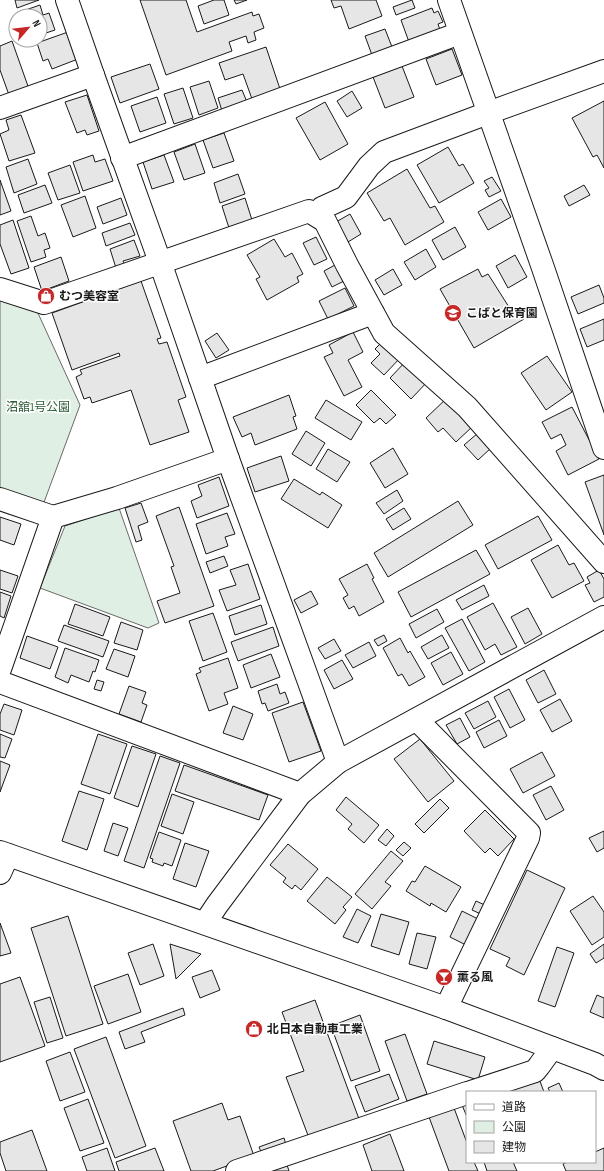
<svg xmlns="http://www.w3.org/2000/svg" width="604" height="1171" font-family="'Sofia Sans Condensed','Noto Sans JP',sans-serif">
	<rect width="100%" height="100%" fill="#fff"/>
	<!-- green -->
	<g fill="#e0efe3" stroke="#6a6a6a">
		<path d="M0,299l37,12 43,94 -37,100 -43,-15z"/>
		<path d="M119,508l40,115 -11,5 -108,-40 25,-62z"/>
	</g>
	<!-- building -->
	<g fill="#e6e6e6" stroke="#1a1a1a">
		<path d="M15,0h24l-22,8z"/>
		<path d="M140,0h46l11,32 55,-20 1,4 6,-2 5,14 -10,4 2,8 -8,3 -2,-7 -17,6 3,9 -66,24z"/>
		<path d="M214,0h10l5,15 -25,9 -6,-18z"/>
		<path d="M234,0h13l-11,4z"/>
		<path d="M331,0h45l6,16 -33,13 -8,-23 -7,2z"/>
		<path d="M412,0l3,8 -19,7 -3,-8z"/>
		<path d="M40,5l3,10 6,-2 6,17 -15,5v-19h-22l-1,-3z"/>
		<path d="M432,8l2,5 4,-2 5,11 -5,2 2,6 -31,12 -8,-22z"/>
		<path d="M385,29l7,18 -20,8 -7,-19z"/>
		<path d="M68,32l10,27 -26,10 -4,-10 -5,2 -6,-18z"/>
		<path d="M12,41l17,48 -20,6 -9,-25v-24z"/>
		<path d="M266,47l14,42 -28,10 -9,-25 -18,6 -6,-17z"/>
		<path d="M452,49l10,26 -26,10 -10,-26z"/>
		<path d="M150,64l9,25 -39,14 -9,-26z"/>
		<path d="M402,66l12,31 -29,11 -12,-31z"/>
		<path d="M209,81l9,27 -19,7 -9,-28z"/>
		<path d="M183,88l10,30 -19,6 -10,-30z"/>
		<path d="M242,90l5,12 -25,9 -4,-13z"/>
		<path d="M352,91l10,17 -15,9 -10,-16z"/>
		<path d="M87,95l12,36 -12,4 -2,-5 -8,3 -12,-31z"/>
		<path d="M157,97l9,26 -26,9 -9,-26z"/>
		<path d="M604,101v67l-7,-13 -4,2 -21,-39z"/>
		<path d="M325,102l23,42 -28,16 -24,-42z"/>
		<path d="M21,115l14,38 -26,8 -9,-27 9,-4 -3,-10z"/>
		<path d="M224,133l10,28 -21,7 -10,-28z"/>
		<path d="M195,144l10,29 -21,7 -10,-28z"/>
		<path d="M448,147l11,19 4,-2 11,19 -35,20 -22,-38z"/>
		<path d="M93,155l2,7 10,-3 8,22 -30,10 -10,-29z"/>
		<path d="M164,155l10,27 -22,7 -9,-27z"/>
		<path d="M28,159l9,25 -23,9 -8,-26z"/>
		<path d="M70,165l10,28 -22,7 -10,-27z"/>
		<path d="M407,169l23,39 5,-2 9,16 -39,23 -15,-27 -6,3 -17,-28z"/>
		<path d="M238,174l7,20 -25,9 -6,-20z"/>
		<path d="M492,177l9,14 -12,6 -4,-7 4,-2 -5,-7z"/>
		<path d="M0,180l11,31 -11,4z"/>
		<path d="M45,185l7,18 -28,10 -6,-18z"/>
		<path d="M584,185l6,10 -21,11 -5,-10z"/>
		<path d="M85,196l11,32 -23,9 -12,-32z"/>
		<path d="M121,198l6,17 -24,9 -6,-17z"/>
		<path d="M245,198l7,22 -23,8 -7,-22z"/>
		<path d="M501,199l10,18 -23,13 -10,-18z"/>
		<path d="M350,214l11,20 -13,8 -12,-20z"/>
		<path d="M31,216l7,20 7,-3 5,15 -6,2 2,7 -15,5 -14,-41z"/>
		<path d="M13,220l16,48 -18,6 -11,-30v-19z"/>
		<path d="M130,223l5,12 -29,11 -4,-13z"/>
		<path d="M455,227l11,20 -23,13 -11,-20z"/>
		<path d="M316,237l11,22 -13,6 -11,-22z"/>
		<path d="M274,239l11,18 7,-4 11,21 -6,3 2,5 -32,18 -11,-21 4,-2 -13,-22z"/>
		<path d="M134,240l6,16 -17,5 2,4 -9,3 -6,-19z"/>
		<path d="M426,249l10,18 -21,13 -11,-18z"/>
		<path d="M515,255l12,22 -19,11 -12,-22z"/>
		<path d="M61,257l8,24 -27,10 -8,-24z"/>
		<path d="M335,265l9,16 -12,6 -8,-16z"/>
		<path d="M393,269l9,16 -18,10 -9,-15z"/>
		<path d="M478,269l4,8 6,-3 26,41 5,-2 5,6 -50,29 -34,-59z"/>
		<path d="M141,281l20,57 -4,1 2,5 8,-2 19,55 -8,3 11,32 -39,13 -19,-55 -39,13 -2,-6 -6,2 -8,-22 6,-3 -2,-4 40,-14 -1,-3 -47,17 -20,-57z"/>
		<path d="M599,285l5,13v5l-26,11 -7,-17z"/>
		<path d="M345,288l9,18 -26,13 -9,-18z"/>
		<path d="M604,319v21l-17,7 -7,-18z"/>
		<path d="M353,332l10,20 -15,8 14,27 -18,9 -20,-39 9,-4 -4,-8z"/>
		<path d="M217,333l12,17 -13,8 -11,-17z"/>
		<path d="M384,340l17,17 -17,18 -13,-12 9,-9 -5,-5z"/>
		<path d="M547,356l25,36 -26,18 -25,-37z"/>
		<path d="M407,360l22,20 -18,19 -21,-21z"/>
		<path d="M371,390l25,25 -10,9 -6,-6 -6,5 -18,-18z"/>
		<path d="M289,395l7,21 -3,1 4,12 -42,16 -4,-12 -9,4 -9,-20z"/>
		<path d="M447,398l26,28 -17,16 -13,-14 -5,4 -12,-14z"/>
		<path d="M326,400l36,22 -11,18 -36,-22z"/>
		<path d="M572,407l27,52 -31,16 -12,-24 10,-6 -5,-11 -10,5 -9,-17z"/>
		<path d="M306,431l19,12 -14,23 -19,-12z"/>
		<path d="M478,433l13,15 -13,12 -14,-15z"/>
		<path d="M393,448l15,26 -23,14 -15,-25z"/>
		<path d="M328,449l22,13 -13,20 -21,-13z"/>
		<path d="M281,456l8,25 -34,11 -8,-24z"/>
		<path d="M604,475v60l-19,-53z"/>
		<path d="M219,477l10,29 -32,12 -6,-17 11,-5 -4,-11z"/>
		<path d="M294,479l26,16 2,-3 20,13 -14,23 -47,-29z"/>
		<path d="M397,490l6,11 -19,13 -8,-11z"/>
		<path d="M458,501l15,24 -85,52 -14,-24z"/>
		<path d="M141,503l7,19 -10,4 4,14 -6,2 -11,-34z"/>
		<path d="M179,507l35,99 -49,17 -8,-22 23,-8 -9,-26 3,-1 -18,-50z"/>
		<path d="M404,508l7,11 -18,11 -7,-11z"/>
		<path d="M227,513l8,21 -10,3 3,9 -22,8 -10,-30z"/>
		<path d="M538,516l14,24 -54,29 -13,-24z"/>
		<path d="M0,517l21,7 -7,21 -14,-5z"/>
		<path d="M558,545l11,20 5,-2 10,18 -32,17 -21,-38z"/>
		<path d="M476,550l14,24 -79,43 -13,-25z"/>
		<path d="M224,556l4,10 -18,7 -4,-11z"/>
		<path d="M248,564l12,35 -33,12 -8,-21 17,-5 -6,-15z"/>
		<path d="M367,564l7,14 -2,1 12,23 -25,14 -5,-10 -5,3 -6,-11 5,-3 -9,-16z"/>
		<path d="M0,570l18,6 -6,17 -12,-4z"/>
		<path d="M599,570l5,9v18l-10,5 -9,-17 5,-2 -3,-6z"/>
		<path d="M484,585l5,11 -27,14 -6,-10z"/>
		<path d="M311,591l7,13 -17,9 -7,-13z"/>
		<path d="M0,592l11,4 -7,22 -4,-2z"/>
		<path d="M493,603l24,44 -16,8 -6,-11 -10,6 -18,-33z"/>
		<path d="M75,604l35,13 -7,19 -35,-12z"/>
		<path d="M261,605l6,19 -32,11 -6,-19z"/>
		<path d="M528,608l14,26 -17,10 -14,-27z"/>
		<path d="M437,609l7,13 -28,16 -7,-14z"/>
		<path d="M213,613l14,39 -24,9 -14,-40z"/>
		<path d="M462,619l23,43 -16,9 -24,-43z"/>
		<path d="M121,622l22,8 -6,20 -23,-7z"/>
		<path d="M64,625l45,16 -6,16 -45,-16z"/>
		<path d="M273,627l6,19 -41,15 -7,-19z"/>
		<path d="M384,635l3,6 -9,5 -4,-6z"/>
		<path d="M442,635l7,13 -21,11 -7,-12z"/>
		<path d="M27,636l31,11 -8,22 -30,-11z"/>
		<path d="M400,638l8,15 2,-2 15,26 -16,9 -7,-12 -4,2 -15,-28z"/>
		<path d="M334,639l7,12 -16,8 -7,-11z"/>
		<path d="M369,642l7,14 -23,12 -8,-13z"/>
		<path d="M65,648l34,12 -4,12 -2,-1 -4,11 -18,-7 -3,8 -13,-6z"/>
		<path d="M114,649l21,7 -7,21 -22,-8z"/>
		<path d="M451,652l12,22 -20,11 -12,-22z"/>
		<path d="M271,654l9,23 -29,11 -8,-23z"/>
		<path d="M228,658l10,30 -14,5 4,11 -19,7 -13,-37 5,-2 -2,-4z"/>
		<path d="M342,660l11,19 -19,10 -10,-19z"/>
		<path d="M544,670l12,24 -18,9 -12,-23z"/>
		<path d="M97,680l7,2 -3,9 -7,-2z"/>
		<path d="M277,684l3,10 5,-2 4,11 -21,8 -3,-8 -3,1 -4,-13z"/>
		<path d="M129,686l17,6 -4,11 5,2 -6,17 -22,-8z"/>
		<path d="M509,689l16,31 -15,8 -16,-31z"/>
		<path d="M560,699l12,22 -20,11 -12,-22z"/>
		<path d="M488,701l8,16 -22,12 -9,-16z"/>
		<path d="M303,702l18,49 -32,11 -17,-49z"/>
		<path d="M4,704l18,6 -8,25 -14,-5v-16z"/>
		<path d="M233,706l20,8 -10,26 -20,-7z"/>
		<path d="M460,718l10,19 -13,7 -11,-19z"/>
		<path d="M499,720l8,16 -23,12 -8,-16z"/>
		<path d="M0,734l12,5 -7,19 -5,-1z"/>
		<path d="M98,734l29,10 -17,50 -29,-10z"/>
		<path d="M420,739l34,42 -26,21 -34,-43z"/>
		<path d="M132,746l24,8 -18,53 -24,-9z"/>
		<path d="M542,752l13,24 -32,17 -13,-24z"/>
		<path d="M160,756l20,7 -36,105 -20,-7z"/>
		<path d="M0,761l10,4 -10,27z"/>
		<path d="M184,765l84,30 -9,25 -84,-29z"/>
		<path d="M551,786l13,24 -18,10 -13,-25z"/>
		<path d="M79,791l25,8 -17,51 -25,-9z"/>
		<path d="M172,794l22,8 -11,32 -22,-8z"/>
		<path d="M346,797l33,28 -15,18 -16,-14 4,-5 -16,-14z"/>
		<path d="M440,799l9,9 -25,25 -9,-9z"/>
		<path d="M485,810l29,29 -16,17 -8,-8 -5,5 -21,-22z"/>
		<path d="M113,823l15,5 -10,28 -14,-5z"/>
		<path d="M387,829l7,7 -8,10 -8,-6z"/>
		<path d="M604,831v17l-7,4 -8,-14z"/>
		<path d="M159,832l22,8 -9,26 -8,-3 -1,3 -11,-4 1,-3 -3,-1z"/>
		<path d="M404,842l7,6 -8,8 -7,-6z"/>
		<path d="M185,843l24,8 -13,36 -23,-8z"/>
		<path d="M288,844l30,25 -17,21 -6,-5 -3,4 -9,-7 3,-4 -16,-13z"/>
		<path d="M391,851l12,10 -18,21 6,4 -19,23 -17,-15z"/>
		<path d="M425,866l36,21 -15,25 -15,-9 -1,3 -24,-15 6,-10 3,1z"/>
		<path d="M527,870l38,18 -41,87 -18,-9 4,-8 -20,-9z"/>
		<path d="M327,877l25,20 -9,10 3,3 -11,14 -28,-23z"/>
		<path d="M593,896l11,16v25l-12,8 -22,-34z"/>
		<path d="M476,901l11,5 -4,9 -11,-5z"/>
		<path d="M357,909l14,7 -13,27 -15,-6z"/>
		<path d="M462,911l18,9 -12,26 -18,-9z"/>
		<path d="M381,914l28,8 -10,33 -28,-9z"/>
		<path d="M68,916l35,108 -37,12 -35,-108z"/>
		<path d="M0,923l11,30 -11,3z"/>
		<path d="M417,933l19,4 -9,32 -18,-5z"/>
		<path d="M153,944l11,32 -24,9 -12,-32z"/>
		<path d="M170,944l31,10 -25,25z"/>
		<path d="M604,944v14l-8,5 -6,-9z"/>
		<path d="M557,947l17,6 -19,54 -17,-6z"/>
		<path d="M212,970l8,20 -20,8 -8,-21z"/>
		<path d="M128,974l13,38 -33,12 -14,-38z"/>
		<path d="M20,977l25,69 -45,16v-78z"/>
		<path d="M597,995l7,3v20l-14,-6z"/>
		<path d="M50,997l13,41 -16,5 -13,-41z"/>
		<path d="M315,1000l44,119 -50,19 -23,-61 18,-6 -22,-59z"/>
		<path d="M183,1008l2,7 -44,17 4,10 -20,7 -6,-17z"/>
		<path d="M360,1015l20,56 -29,10 -20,-55z"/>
		<path d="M405,1034l22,60 -20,7 -22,-60z"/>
		<path d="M106,1037l40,109 -31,12 -41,-109z"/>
		<path d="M434,1041l51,16 -7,23 -51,-16z"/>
		<path d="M70,1052l15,40 -25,9 -14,-40z"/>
		<path d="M389,1074l10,25 -34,13 -10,-26z"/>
		<path d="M538,1076l6,16h-49z"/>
		<path d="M559,1083l4,9h-13l-2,-4z"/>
		<path d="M88,1099l16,44 -24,8 -16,-43z"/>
		<path d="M222,1103l6,17 12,-4 14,40 -41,15h-22l-18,-50z"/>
		<path d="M467,1103v14l-5,-12z"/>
		<path d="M454,1108l13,35v19h7l4,9h-29l-20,-54z"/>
		<path d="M32,1130l15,41h-41l-6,-18v-11z"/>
		<path d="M390,1134l14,37h-32l-9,-26z"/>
		<path d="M284,1138l2,7 -24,9 -3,-7z"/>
		<path d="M107,1148l8,23h-28l-5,-14z"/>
		<path d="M155,1148l9,23h-45l-3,-9z"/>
		<path d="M604,1148v23h-38l-3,-7 4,-2h28v-10z"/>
		<path d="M484,1162h29l4,9h-30z"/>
		<path d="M287,1165l2,6h-19z"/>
	</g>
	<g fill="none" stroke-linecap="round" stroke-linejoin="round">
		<defs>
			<g id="minor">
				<path d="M67,0l26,75 67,187 68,197 110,303"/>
				<path d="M449,0l93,265 62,183"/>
				<path d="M0,108l93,-33"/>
				<path d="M122,158l338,-125"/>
				<path d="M316,215l6,-7 24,-11 23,-31 15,-14 104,-39 116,-42"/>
				<path d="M0,289l44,14 265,-92 16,10 22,44 37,68 83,74 137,155"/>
				<path d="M200,378l173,-65"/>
				<path d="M0,499l53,18"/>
				<path d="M0,669l53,-152 64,-19 111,-39"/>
				<path d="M0,682l300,112"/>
				<path d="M417,720l112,113 -1,5 -82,170"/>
				<path d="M0,852l446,156 149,56 9,5"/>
				<path d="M0,873l8,-18"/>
				<path d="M205,923l12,-18 83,-111 38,-32 266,-145"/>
				<path d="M471,1092l64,-21 4,-5 13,-18"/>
				<path d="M237,1171l230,-78"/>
			</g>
		</defs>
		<!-- minor casing -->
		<use href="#minor" stroke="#1a1a1a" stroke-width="24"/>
		<!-- minor -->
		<use href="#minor" stroke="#fff" stroke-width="22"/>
	</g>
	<!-- icons -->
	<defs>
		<symbol id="shop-disc" viewBox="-11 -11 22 22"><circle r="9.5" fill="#c62828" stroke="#fff"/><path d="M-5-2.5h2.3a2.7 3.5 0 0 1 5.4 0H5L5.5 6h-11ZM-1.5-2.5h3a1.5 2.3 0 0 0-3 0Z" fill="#fff"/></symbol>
		<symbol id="school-disc" viewBox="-11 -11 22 22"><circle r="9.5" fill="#c62828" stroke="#fff"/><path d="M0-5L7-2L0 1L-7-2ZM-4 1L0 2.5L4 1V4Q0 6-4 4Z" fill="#fff"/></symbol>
		<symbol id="bar-disc" viewBox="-11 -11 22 22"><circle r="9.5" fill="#c62828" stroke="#fff"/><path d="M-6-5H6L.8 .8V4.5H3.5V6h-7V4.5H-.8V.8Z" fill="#fff"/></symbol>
	</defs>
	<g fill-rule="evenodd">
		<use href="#shop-disc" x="36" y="286" width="20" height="20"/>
		<use href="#school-disc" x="443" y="303" width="20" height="20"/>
		<use href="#bar-disc" x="434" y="967" width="20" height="20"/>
		<use href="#shop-disc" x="244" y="1019" width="20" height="20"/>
	</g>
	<g text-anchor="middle" stroke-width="3" stroke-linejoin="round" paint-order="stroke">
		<!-- poi labels -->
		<g font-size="12" font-weight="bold" fill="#1a1a1a" stroke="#fff" text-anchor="start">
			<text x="59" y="300">むつ美容室</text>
			<text x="466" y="317">こばと保育園</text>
			<text x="457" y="981">薫る風</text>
			<text x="267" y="1033">北日本自動車工業</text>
		</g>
		<!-- park labels -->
		<g font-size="12" fill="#2b5a34" stroke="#fff">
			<text x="38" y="411">沼舘1号公園</text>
		</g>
	</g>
	<!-- legend -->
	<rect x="466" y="1091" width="130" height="72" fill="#ffffff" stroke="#a3a3a3"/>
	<rect x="474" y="1104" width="20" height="6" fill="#ffffff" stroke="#a3a3a3"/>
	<text x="502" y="1111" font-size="12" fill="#1a1a1a">道路</text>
	<rect x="474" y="1121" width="20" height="12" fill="#e0efe3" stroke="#a3a3a3"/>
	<text x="502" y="1131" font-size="12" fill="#1a1a1a">公園</text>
	<rect x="474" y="1141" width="20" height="12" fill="#e6e6e6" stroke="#a3a3a3"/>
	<text x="502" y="1151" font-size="12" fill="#1a1a1a">建物</text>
	<!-- north arrow -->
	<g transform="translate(28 28) rotate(62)"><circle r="19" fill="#ffffff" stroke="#a3a3a3"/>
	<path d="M0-3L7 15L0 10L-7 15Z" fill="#c62828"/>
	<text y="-6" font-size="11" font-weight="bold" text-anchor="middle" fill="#1a1a1a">N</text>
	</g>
</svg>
